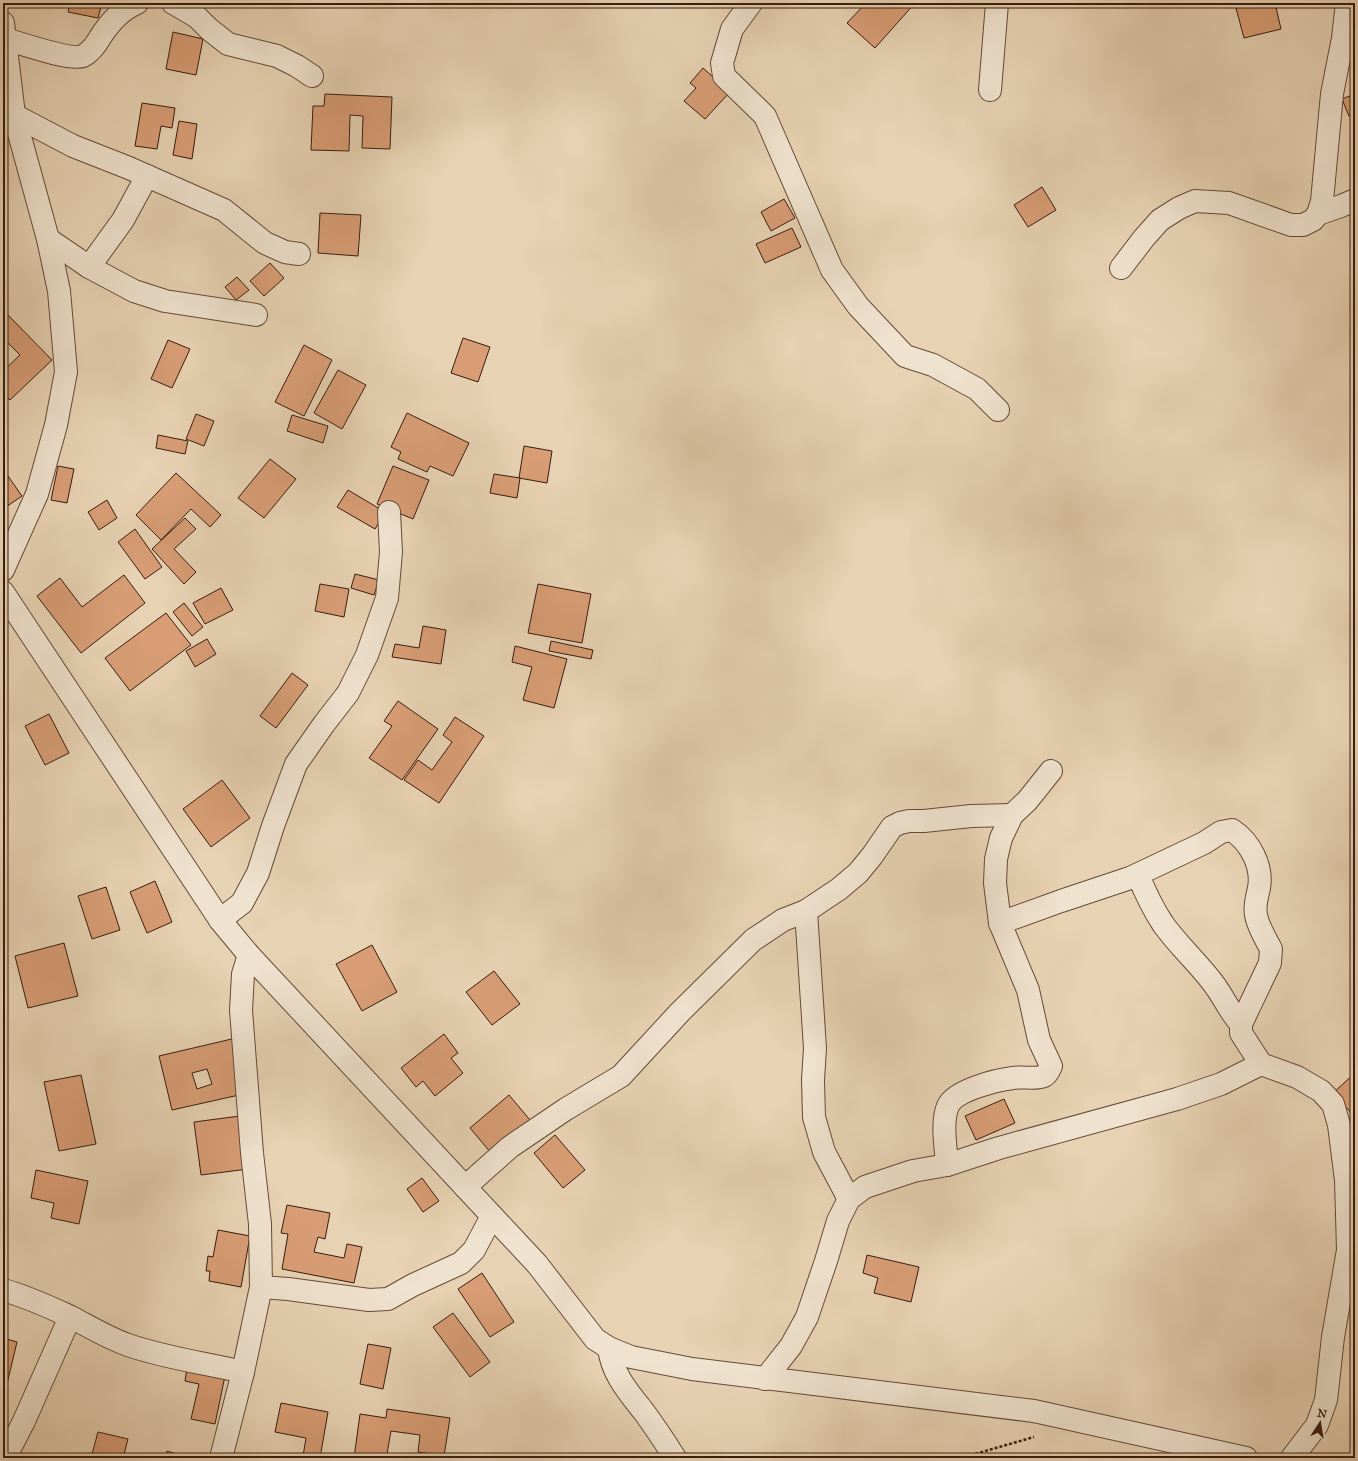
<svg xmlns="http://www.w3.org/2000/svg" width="1358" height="1461" font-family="'IM FELL Great Primer',serif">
	<rect width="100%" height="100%" fill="#e7d2b3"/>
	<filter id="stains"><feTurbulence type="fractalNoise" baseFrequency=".005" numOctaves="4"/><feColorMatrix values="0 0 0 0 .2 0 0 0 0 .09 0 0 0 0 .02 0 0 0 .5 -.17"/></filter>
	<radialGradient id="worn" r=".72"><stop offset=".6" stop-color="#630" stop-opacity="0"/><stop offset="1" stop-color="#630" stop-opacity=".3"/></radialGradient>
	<!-- building -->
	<g fill="#d89d75" stroke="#381c0f" fill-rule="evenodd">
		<path d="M70,3h32l-4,15 -30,-6z"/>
		<path d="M866,3h49l-40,45 -28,-25z"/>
		<path d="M1257,3h18l6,26 -37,9 -8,-30z"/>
		<path d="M173,32l30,7 -7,36 -30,-6z"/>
		<path d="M703,68l27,24 -25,27 -21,-18 12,-13 -6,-5z"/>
		<path d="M325,94l67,3 -2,52 -28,-1 1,-32 -13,-1 -1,36 -38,-1 2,-44h11z"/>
		<path d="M1355,94v20l-6,2 -7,-17z"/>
		<path d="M142,103l33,5 -3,20 -11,-2 -4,23 -22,-3z"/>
		<path d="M179,121l18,3 -5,35 -19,-4z"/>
		<path d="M1042,187l14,23 -28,17 -14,-22z"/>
		<path d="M784,199l11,19 -24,13 -10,-19z"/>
		<path d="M320,213l41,2 -3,41 -40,-3z"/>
		<path d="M792,228l9,19 -36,16 -9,-19z"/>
		<path d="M270,263l14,15 -20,18 -14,-15z"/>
		<path d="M237,277l12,13 -13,10 -11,-13z"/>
		<path d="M8,315l44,45 -42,40 -7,-7v-22l17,-16 -17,-17v-18z"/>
		<path d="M463,338l27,9 -12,35 -27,-9z"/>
		<path d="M168,340l22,9 -18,39 -21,-9z"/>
		<path d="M304,345l28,15 -28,56 -29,-14z"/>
		<path d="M338,370l28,15 -24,44 -28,-16z"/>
		<path d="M407,413l62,30 -16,33 -23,-10 -3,6 -29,-13 3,-7 -10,-5z"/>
		<path d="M196,414l18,7 -10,25 -18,-7z"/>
		<path d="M292,415l36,11 -5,17 -36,-12z"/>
		<path d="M158,435l30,6 -3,13 -29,-6z"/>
		<path d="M524,446l28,5 -5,32 -28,-5z"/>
		<path d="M270,459l26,20 -32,39 -26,-20z"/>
		<path d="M58,466l16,3 -7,34 -16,-3z"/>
		<path d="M393,466l36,14 -16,39 -36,-15z"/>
		<path d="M3,469l19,27 -19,13z"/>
		<path d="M176,473l45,42 -11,12 -19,-18 -30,31 -25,-25z"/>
		<path d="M494,474l26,4 -3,20 -27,-5z"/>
		<path d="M348,490l37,22 -10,17 -38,-22z"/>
		<path d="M107,500l10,18 -18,12 -11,-18z"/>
		<path d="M185,518l11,11 -22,20 22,23 -12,12 -32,-35z"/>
		<path d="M135,529l27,38 -17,12 -27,-37z"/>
		<path d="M355,574l24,6 -5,15 -23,-7z"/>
		<path d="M124,575l21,28 -64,50 -44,-57 23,-18 22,29z"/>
		<path d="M320,584l29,5 -5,28 -29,-6z"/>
		<path d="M538,584l53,10 -9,49 -54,-10z"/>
		<path d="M221,588l12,22 -28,14 -12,-21z"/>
		<path d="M184,603l19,24 -11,9 -19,-24z"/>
		<path d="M166,613l25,32 -61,46 -25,-33z"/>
		<path d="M423,626l23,4 -5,34 -49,-7 3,-13 24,4z"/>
		<path d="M207,639l9,15 -21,13 -9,-16z"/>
		<path d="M551,641l42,9 -2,9 -42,-8z"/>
		<path d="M515,646l52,13 -13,49 -31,-8 9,-33 -20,-5z"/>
		<path d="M292,673l16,12 -32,43 -16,-12z"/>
		<path d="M398,701l40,28 -36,51 -33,-22 23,-32 -8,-5z"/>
		<path d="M49,714l20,39 -24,12 -20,-39z"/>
		<path d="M455,717l29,19 -45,67 -35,-23 14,-20 14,10 20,-28 -9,-7z"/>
		<path d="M222,780l28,38 -39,29 -28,-38z"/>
		<path d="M155,881l17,41 -25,11 -17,-41z"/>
		<path d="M106,887l14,43 -28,9 -14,-43z"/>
		<path d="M64,943l14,53 -50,12 -13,-52z"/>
		<path d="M372,945l25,47 -35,19 -26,-47z"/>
		<path d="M494,971l26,33 -28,21 -26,-33z"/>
		<path d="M444,1034l14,19 -7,5 12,15 -28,23 -12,-15 -7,6 -15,-19z"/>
		<path d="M236,1038l12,55 -76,17 -13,-54zM207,1069l5,15 -15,5 -5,-16z"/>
		<path d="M1355,1073v44l-22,-24z"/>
		<path d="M81,1075l15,69 -37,7 -15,-69z"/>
		<path d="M509,1095l21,25 -39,33 -21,-25z"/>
		<path d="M1004,1099l11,24 -39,17 -11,-24z"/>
		<path d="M240,1116l8,53 -47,6 -7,-53z"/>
		<path d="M555,1135l30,35 -22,18 -29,-35z"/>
		<path d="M36,1170l52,11 -9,43 -28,-6 3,-15 -23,-5z"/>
		<path d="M422,1178l17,23 -16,11 -16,-23z"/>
		<path d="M287,1205l43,8 -5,26 -7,-2 -4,15 30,6 3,-14 15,3 -8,36 -72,-14 6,-35 -7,-1z"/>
		<path d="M218,1230l32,6 -9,51 -32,-6 1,-10h-4l2,-15 5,1z"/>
		<path d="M867,1255l52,12 -8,35 -37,-9 4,-15 -15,-5z"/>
		<path d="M482,1273l32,49 -24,15 -32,-48z"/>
		<path d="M453,1313l37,49 -20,15 -37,-50z"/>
		<path d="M3,1338l14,4 -11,46 -3,-1z"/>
		<path d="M368,1344l23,4 -8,41 -23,-5z"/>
		<path d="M187,1368l38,8 -10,48 -24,-5 8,-35 -14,-3z"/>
		<path d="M281,1403l47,9 -8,46 -17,-2 3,-18 -31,-6z"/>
		<path d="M387,1409l63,9 -6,38 -26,-4 2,-17 -29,-4 -4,23 28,4h-61l6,-44 26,4z"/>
		<path d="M98,1432l30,7 -5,19h-32z"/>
		<path d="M167,1451l22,7h-24z"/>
	</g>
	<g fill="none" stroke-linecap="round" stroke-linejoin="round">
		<defs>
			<g id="minor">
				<path d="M173,3l24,14 12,12 19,15 49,12 20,10 15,10"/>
				<path d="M751,3l-19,26 -10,34 2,13 41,40 67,154 26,36 47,50 28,9 44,24 21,21"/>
				<path d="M3,23l11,92 34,124 11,52 7,81 -10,53 -19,69 -34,76"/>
				<path d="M5,39c15,4 65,22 78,17 8,-4 14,-13 18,-20 10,-15 20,-26 36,-33"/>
				<path d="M990,90l7,-87"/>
				<path d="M14,115l59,31 56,22 95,42 41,33 20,9 14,2"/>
				<path d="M1318,214l23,-8 14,-6"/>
				<path d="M48,239l41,28 45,24 31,10 91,14"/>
				<path d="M89,267l34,-47 24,-44"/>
				<path d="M1121,268l23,-30 16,-18 19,-12 16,-7 34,2 62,22h12l10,-5 5,-6 4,-13 10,-107 11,-56 4,-35"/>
				<path d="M3,592l217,328 29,35 288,309 58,75 14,9 22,9 61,12 342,42 212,47"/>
				<path d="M1138,875c7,17 15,34 25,49 15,21 35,39 50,59 11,14 15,27 28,41"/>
				<path d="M806,911l9,137 -2,32 1,37 10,35 25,47"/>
				<path d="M220,920l22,-17 16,-30 15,-47 23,-62 28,-40 24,-31 19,-38 20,-57 4,-46 -2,-40"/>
				<path d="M1000,923l61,-22 69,-23 74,-35 17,-11 11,-2c18,12 31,36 27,58 -2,10 -5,17 -3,27 2,12 10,24 15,34l-1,14 -29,61v9l20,31 36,13 24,14 12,13 6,21 7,55 2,70 -15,87 -7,63 -9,25 -25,33"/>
				<path d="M947,1165c-1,-17 -6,-43 1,-59 7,-16 49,-26 65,-28 10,-2 22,2 31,-2 4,-2 5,-6 7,-10l-12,-26 -11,-50 -28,-67 -5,-40 1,-24 5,-21 11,-23 15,-14 24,-30"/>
				<path d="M465,1187l45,-40 56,-38 55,-33 59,-64 73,-72 30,-20 23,-9 33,-22 19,-16 14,-17 20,-29 8,-4 9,-2h15l47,-5 41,-1"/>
				<path d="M261,1287l27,2 81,11 19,-1 25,-14 48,-22 13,-13 18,-34"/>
				<path d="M3,1290c23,6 46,17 68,27 19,10 37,21 57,28 37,13 77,18 115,27"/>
				<path d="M609,1348c3,26 20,45 35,64 11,15 21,30 31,46"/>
				<path d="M765,1379l26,-33 16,-29 19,-56 12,-40 11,-22 16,-12 48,-16 34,-6 52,-17 178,-49 44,-15 40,-20"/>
				<path d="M5,1458l19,-37 46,-104"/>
				<path d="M221,1458l22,-86 18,-85 -1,-63 -8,-71 -11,-143 2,-36 6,-19"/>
			</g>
		</defs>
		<!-- minor casing -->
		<use href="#minor" stroke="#644a38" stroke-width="24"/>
		<!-- path -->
		<path stroke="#381c0f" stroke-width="2.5" stroke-dasharray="3 2" stroke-linecap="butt" d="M961,1458l73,-21"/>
		<!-- minor -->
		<use href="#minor" stroke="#efe2ce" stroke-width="22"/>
	</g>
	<!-- margin -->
	<rect width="1358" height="1461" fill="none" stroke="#e7d2b3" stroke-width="16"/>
	<rect x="4" y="4" width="1350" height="1453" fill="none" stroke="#381c0f" stroke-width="2"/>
	<rect x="8" y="8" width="1342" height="1445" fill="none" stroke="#381c0f"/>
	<!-- north arrow -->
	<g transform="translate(1320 1423) rotate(12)" stroke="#efe2ce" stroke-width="3" paint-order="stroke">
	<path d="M0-3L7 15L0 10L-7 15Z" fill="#381c0f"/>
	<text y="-6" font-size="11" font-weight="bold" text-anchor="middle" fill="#381c0f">N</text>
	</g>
	<rect width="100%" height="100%" filter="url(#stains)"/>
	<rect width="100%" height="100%" fill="url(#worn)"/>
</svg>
